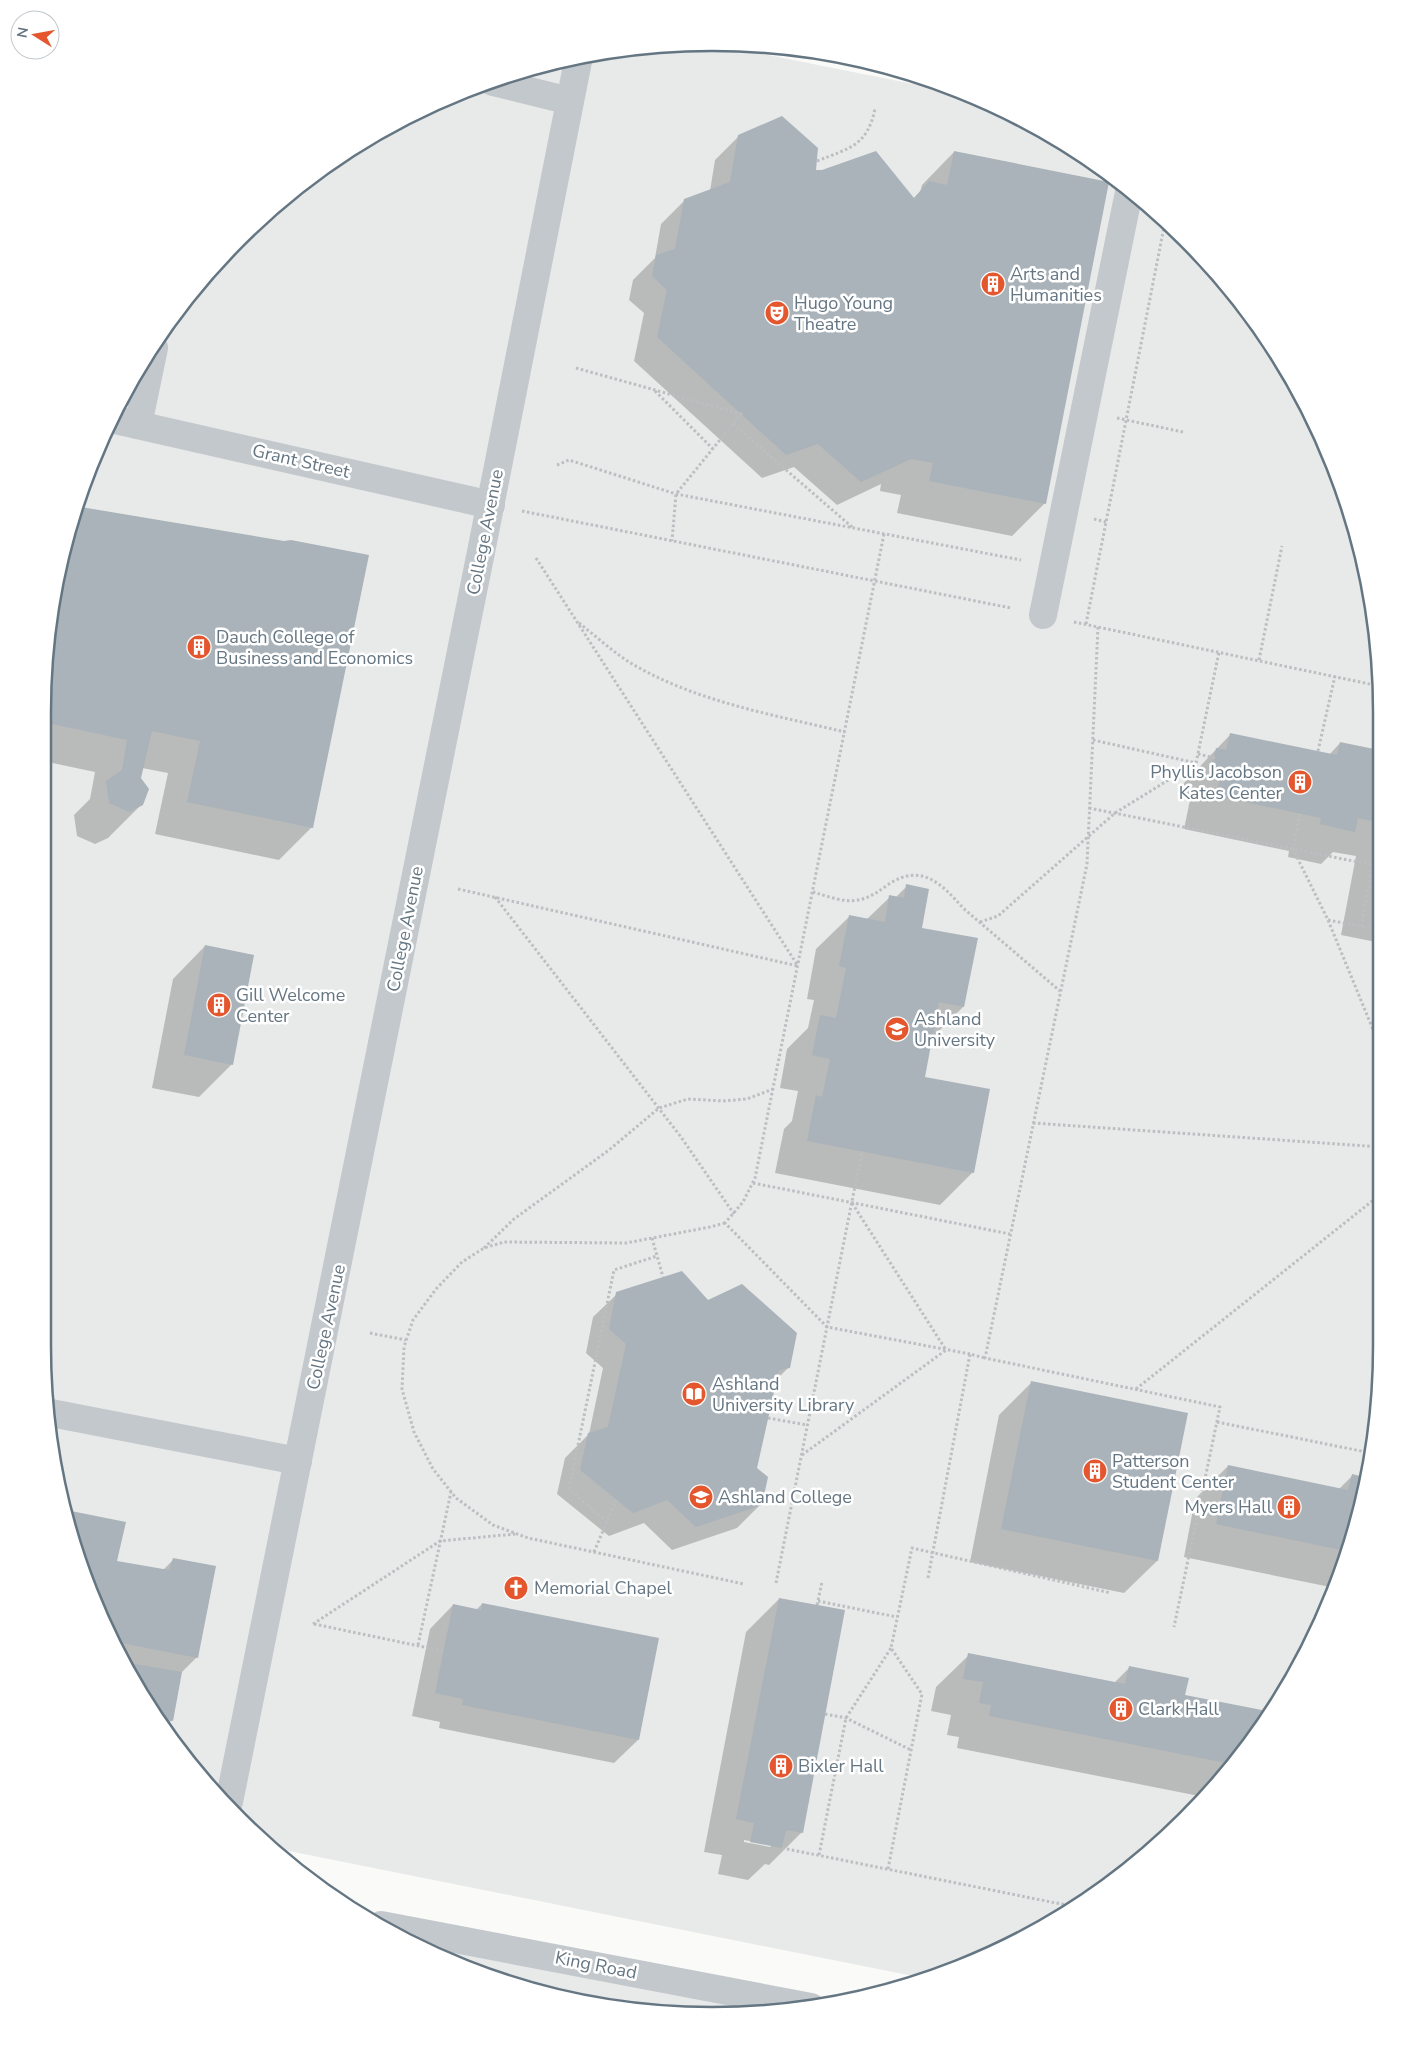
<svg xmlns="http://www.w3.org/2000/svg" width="1424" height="2058" font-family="'Nunito Sans',sans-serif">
	<rect width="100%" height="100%" fill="#fafaf8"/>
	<!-- built -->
	<g fill="#e8e9e9">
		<path d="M708,43l265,53 111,59 102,84 57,66 69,111 57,166 12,130v634l-12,131 -39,125 -61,116 -84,102 -101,83 -76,43 -90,31 -649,-130 -114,-129 -44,-76 -46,-122 -22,-174v-634l12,-130 53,-155 21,5 15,-69 37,-58 58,-67 101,-83 116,-62 126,-38z"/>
		<path d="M410,1940l358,72 -13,2 -130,-4 -169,-46z"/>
	</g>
	<!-- shadow -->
	<g fill="#0003" fill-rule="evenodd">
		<path d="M739,136l76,35 98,28 7,-7 2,-7 32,-33 91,351 -33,33 -115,-23 4,-18 -21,-4 1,-7 -44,21 -43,-38 -32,11 -128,-117 10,-48 -15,-13 4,-20 22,-22 6,-34 24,-24 25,-9 5,-31z"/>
		<path d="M80,508l204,34 28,285 -33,33 -124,-26 13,-61 -26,-5 -3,10 2,27 -33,33 -13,6 -18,-8 -3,-21 16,-16 5,-27 -52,-11v-49l12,-130z"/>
		<path d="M1230,735l99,20 11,-12 32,7 4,-4 5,1 -2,15 2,1v180l-40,-8 15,-79 -23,-4 -12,12 -33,-7 1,-6 -105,-22 6,-29 -9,-2 3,-15z"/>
		<path d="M907,886l14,43 42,78 -32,32 -7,39 49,94 -33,33 -165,-32 9,-44 8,-8 6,-30 -18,-3 7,-39 21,-21 6,-28 -7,-1 9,-50 33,-32 17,3 24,-23 5,1z"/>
		<path d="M205,946l27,118 -33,33 -47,-9 21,-109z"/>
		<path d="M617,1294l90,8 82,65 -13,13 -20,89 5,35 -24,24 -65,22 -28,-27 -35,13 -52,-42 8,-36 24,-24 14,-66 -17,-15 7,-36z"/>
		<path d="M1032,1382l155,32 -30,147 -33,32 -154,-31 29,-147z"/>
		<path d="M1228,1466l111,23 13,-13 16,3 -33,109 -151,-31 11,-58z"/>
		<path d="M66,1511l49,51 48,8 11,-11 23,98 -17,17 -8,46 -8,8 -9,-10 -44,-76 -46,-122v-7z"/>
		<path d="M779,1599l23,233 -33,33 -4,-1 -17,16 -30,-6 4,-19 -18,-3 42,-220zM744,1840l28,5 -2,2 -26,-5z"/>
		<path d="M482,1604l156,136 -24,23 -175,-35 1,-6 -28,-6 18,-87 23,-24 23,5z"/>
		<path d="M969,1655l145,28 15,-15 55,28 87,18 -61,75h-3l-8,7 -242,-48 2,-11 -12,-2 4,-20 -20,-4 5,-24z"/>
	</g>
	<!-- building -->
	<g fill="#aab3b9">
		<path d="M782,116l36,32 -2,22h6l54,-19 38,47 15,-17 18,4 7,-34 155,31 -63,322 -117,-23 4,-18 -22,-4 -50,23 -43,-38 -32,11 -129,-118 10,-47 -15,-14 4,-21 19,-6 9,-50 46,-17 8,-47z"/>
		<path d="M81,507l203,34 7,-1 78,15 -56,273 -126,-26 13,-61 -48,-10 -11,47 8,11 -6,16 -14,7 -20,-9 -3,-22 16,-11 5,-30 -84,-18 12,-140z"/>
		<path d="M1230,733l107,22 3,-13 34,7 2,-5 5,1v78l-23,-5 -3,14 -35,-8 1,-6 -105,-22 6,-28 -10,-2 4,-18 10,2z"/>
		<path d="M1381,864v40l-8,-1z"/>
		<path d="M906,884l23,5 -7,39 56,10 -14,69 -25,-5 -14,75 65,12 -16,84 -167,-32 9,-46 6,2 8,-38 -18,-4 8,-40 16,3 10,-50 -7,-2 10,-51 36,7 4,-27 15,3z"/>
		<path d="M205,945l49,10 -21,110 -49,-10z"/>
		<path d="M682,1271l26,29 34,-16 55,49 -7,35 -11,2 -22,98 11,9 -6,28 -66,22 -29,-27 -34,13 -53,-43 8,-37 20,-6 18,-83 -17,-15 7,-37z"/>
		<path d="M1031,1381l157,32 -30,148 -157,-32z"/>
		<path d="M1228,1465l120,25 4,-16 16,4 -22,73 -130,-27z"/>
		<path d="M66,1510l60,12 -9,39 52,9 4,-12 43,8 -18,92 -87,-17 -46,-121z"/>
		<path d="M779,1598l66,12 -42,223 -17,-3 -4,18 -32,-6 4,-19 -18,-4z"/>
		<path d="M482,1603l177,35 -20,102 -177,-35 1,-6 -28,-6 18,-89 28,6z"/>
		<path d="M968,1653l157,31 4,-18 60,12 -4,17 87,17 -35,44h-2l-4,8 -242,-48 2,-11 -12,-2 4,-21 -20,-3z"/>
		<path d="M123,1662l59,10 -9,49 -18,-4z"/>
	</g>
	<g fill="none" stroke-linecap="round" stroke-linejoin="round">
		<!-- path -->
		<g stroke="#bbbfc2" stroke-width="3" stroke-dasharray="2.5 2.5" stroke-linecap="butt">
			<path d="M817,161c33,-13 50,-15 58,-52"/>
			<path d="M576,368l165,46 -65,80 -4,47"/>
			<path d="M655,391l58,58"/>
			<path d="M1117,418l66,14"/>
			<path d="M733,424l119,103"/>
			<path d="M557,465l12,-5 107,34 345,66"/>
			<path d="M522,511l489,97"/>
			<path d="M1094,519l12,3"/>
			<path d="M884,534l-129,644 -12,24 -18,21 102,104 143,27"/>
			<path d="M536,558l262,408"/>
			<path d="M1074,622l305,64"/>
			<path d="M579,623c18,14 36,31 55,42 64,37 140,50 211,67"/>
			<path d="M1086,624l79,-402"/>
			<path d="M1098,627l-11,237 -102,494 235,49 -46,220"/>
			<path d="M1259,660l23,-114"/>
			<path d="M1093,740l103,23"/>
			<path d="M1318,751l17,-75"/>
			<path d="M1198,754l17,4"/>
			<path d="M1089,808l284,57 -12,61"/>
			<path d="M1300,814l-7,35 35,71 53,129"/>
			<path d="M458,889l340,77"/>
			<path d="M813,892c14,4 31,11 45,8 12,-2 21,-9 31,-16 32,-21 52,-1 74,24l97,83"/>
			<path d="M495,897l186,240 53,77"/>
			<path d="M1328,920l53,10"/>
			<path d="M980,922l18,-6 117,-103 81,-50 23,-111"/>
			<path d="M1033,1123l348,24"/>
			<path d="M753,1183l257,51"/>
			<path d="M725,1223l-15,4 -84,16 -122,-1 -20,6 -22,14 -26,27 -23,31 -9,27 -2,42 12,43 19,37 23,29 37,27 35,13 216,46"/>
			<path d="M652,1238l11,39"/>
			<path d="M484,1248l30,-29 95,-69 50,-42 29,-9 35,2 24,-2 26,-10"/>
			<path d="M370,1333l36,7"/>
			<path d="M1136,1389l245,-195"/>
			<path d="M768,1418l39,7"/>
			<path d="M1217,1422l154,31"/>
			<path d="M802,1455l144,-105 -94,-147"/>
			<path d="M607,1522l-38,-33 45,-219 43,-14"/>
			<path d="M594,1552l22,-52"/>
			<path d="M928,1578l42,-224 15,4"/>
			<path d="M776,1583l86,-432"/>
			<path d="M818,1601l79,16"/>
			<path d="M817,1605l5,-23"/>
			<path d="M313,1624l127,-83 75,-7"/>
			<path d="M314,1624l129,27"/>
			<path d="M418,1645l33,-153"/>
			<path d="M825,1714l21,4 65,32"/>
			<path d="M782,1848l294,59"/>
			<path d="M819,1855l27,-137 45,-70"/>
			<path d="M888,1869l34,-175 -31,-46 21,-100 199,45"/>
		</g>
		<!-- minor -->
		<g stroke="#c3c8cc" stroke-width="28">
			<path d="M493,82l77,19"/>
			<path d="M111,419l380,86"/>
			<path d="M138,425l16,-77"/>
			<path d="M1043,615l86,-423"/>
			<path d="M51,1413l247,48"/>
			<path d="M229,1802l253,-1255 97,-491"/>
			<path d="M381,1925l430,82"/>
		</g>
	</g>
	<!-- icons -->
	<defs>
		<symbol id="building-disc" viewBox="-11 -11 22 22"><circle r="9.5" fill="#e4572e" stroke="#fff"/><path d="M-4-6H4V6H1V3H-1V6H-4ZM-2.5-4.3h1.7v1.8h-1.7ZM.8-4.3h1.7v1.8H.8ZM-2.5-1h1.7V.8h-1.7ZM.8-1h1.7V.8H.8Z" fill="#fff"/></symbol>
		<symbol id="theatre-disc" viewBox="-11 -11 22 22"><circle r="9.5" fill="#e4572e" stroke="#fff"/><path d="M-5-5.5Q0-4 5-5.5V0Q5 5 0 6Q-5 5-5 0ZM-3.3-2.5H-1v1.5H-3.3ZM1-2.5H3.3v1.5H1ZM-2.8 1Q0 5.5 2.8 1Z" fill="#fff"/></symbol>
		<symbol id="university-disc" viewBox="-11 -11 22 22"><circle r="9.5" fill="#e4572e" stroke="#fff"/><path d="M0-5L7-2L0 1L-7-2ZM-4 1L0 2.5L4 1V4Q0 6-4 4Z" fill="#fff"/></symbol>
		<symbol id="library-disc" viewBox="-11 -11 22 22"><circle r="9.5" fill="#e4572e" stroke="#fff"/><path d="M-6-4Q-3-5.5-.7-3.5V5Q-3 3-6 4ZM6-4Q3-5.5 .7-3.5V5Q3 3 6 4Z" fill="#fff"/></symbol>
		<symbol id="school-disc" viewBox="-11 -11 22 22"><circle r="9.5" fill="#e4572e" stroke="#fff"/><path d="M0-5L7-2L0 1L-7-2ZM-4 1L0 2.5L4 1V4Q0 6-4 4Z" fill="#fff"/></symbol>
		<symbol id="church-disc" viewBox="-11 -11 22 22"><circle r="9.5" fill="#e4572e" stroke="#fff"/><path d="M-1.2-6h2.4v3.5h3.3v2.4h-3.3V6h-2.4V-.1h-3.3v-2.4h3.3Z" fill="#fff"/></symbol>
	</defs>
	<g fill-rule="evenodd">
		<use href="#building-disc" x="979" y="270" width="28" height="28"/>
		<use href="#theatre-disc" x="763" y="299" width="28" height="28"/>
		<use href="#building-disc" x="185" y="633" width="28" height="28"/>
		<use href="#building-disc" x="1286" y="768" width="28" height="28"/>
		<use href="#building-disc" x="205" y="991" width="28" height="28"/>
		<use href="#university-disc" x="883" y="1015" width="28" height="28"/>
		<use href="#library-disc" x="680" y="1380" width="28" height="28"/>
		<use href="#building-disc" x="1081" y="1457" width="28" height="28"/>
		<use href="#school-disc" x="687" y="1483" width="28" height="28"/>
		<use href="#building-disc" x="1275" y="1493" width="28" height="28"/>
		<use href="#church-disc" x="502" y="1574" width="28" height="28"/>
		<use href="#building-disc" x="1107" y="1695" width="28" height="28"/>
		<use href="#building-disc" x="767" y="1752" width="28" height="28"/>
	</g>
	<g text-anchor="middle" stroke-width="5" stroke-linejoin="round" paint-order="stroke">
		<!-- poi labels -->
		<g font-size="18" fill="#657683" stroke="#fff" text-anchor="start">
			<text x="1010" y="280">Arts and<tspan x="1010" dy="21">Humanities</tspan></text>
			<text x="794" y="309">Hugo Young<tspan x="794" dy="21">Theatre</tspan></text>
			<text x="216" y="643">Dauch College of<tspan x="216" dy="21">Business and Economics</tspan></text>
			<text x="1282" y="778" text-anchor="end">Phyllis Jacobson<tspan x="1282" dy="21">Kates Center</tspan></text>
			<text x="236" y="1001">Gill Welcome<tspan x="236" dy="21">Center</tspan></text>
			<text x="914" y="1025">Ashland<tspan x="914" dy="21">University</tspan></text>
			<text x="712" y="1390">Ashland<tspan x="712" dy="21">University Library</tspan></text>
			<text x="1112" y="1467">Patterson<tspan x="1112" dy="21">Student Center</tspan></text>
			<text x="718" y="1503">Ashland College</text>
			<text x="1272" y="1513" text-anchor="end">Myers Hall</text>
			<text x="534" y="1594">Memorial Chapel</text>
			<text x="1138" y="1715">Clark Hall</text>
			<text x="798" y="1772">Bixler Hall</text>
		</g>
		<!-- street labels -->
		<g font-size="18" fill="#657683" stroke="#fff">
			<text transform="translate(301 461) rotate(13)" y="6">Grant Street</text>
			<text transform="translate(485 532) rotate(-79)" y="6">College Avenue</text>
			<text transform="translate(405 929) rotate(-79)" y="6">College Avenue</text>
			<text transform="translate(326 1327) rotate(-78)" y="6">College Avenue</text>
			<text transform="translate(596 1965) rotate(11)" y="6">King Road</text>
		</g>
	</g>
	<!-- crop -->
	<path d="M0 0H1424V2058H0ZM712 51H712A661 661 0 0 1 1373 712V1346A661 661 0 0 1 712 2007H712A661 661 0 0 1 51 1346V712A661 661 0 0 1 712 51Z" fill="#fff" fill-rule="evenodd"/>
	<path fill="none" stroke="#657683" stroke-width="2.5" d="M712 51H712A661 661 0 0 1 1373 712V1346A661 661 0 0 1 712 2007H712A661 661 0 0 1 51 1346V712A661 661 0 0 1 712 51Z"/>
	<!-- north arrow -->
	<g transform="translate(35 35) rotate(281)"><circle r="24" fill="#ffffff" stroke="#c1c8cd"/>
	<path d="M0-4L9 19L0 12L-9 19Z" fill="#e4572e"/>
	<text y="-8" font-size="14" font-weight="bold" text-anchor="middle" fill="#657683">N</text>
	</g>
</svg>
